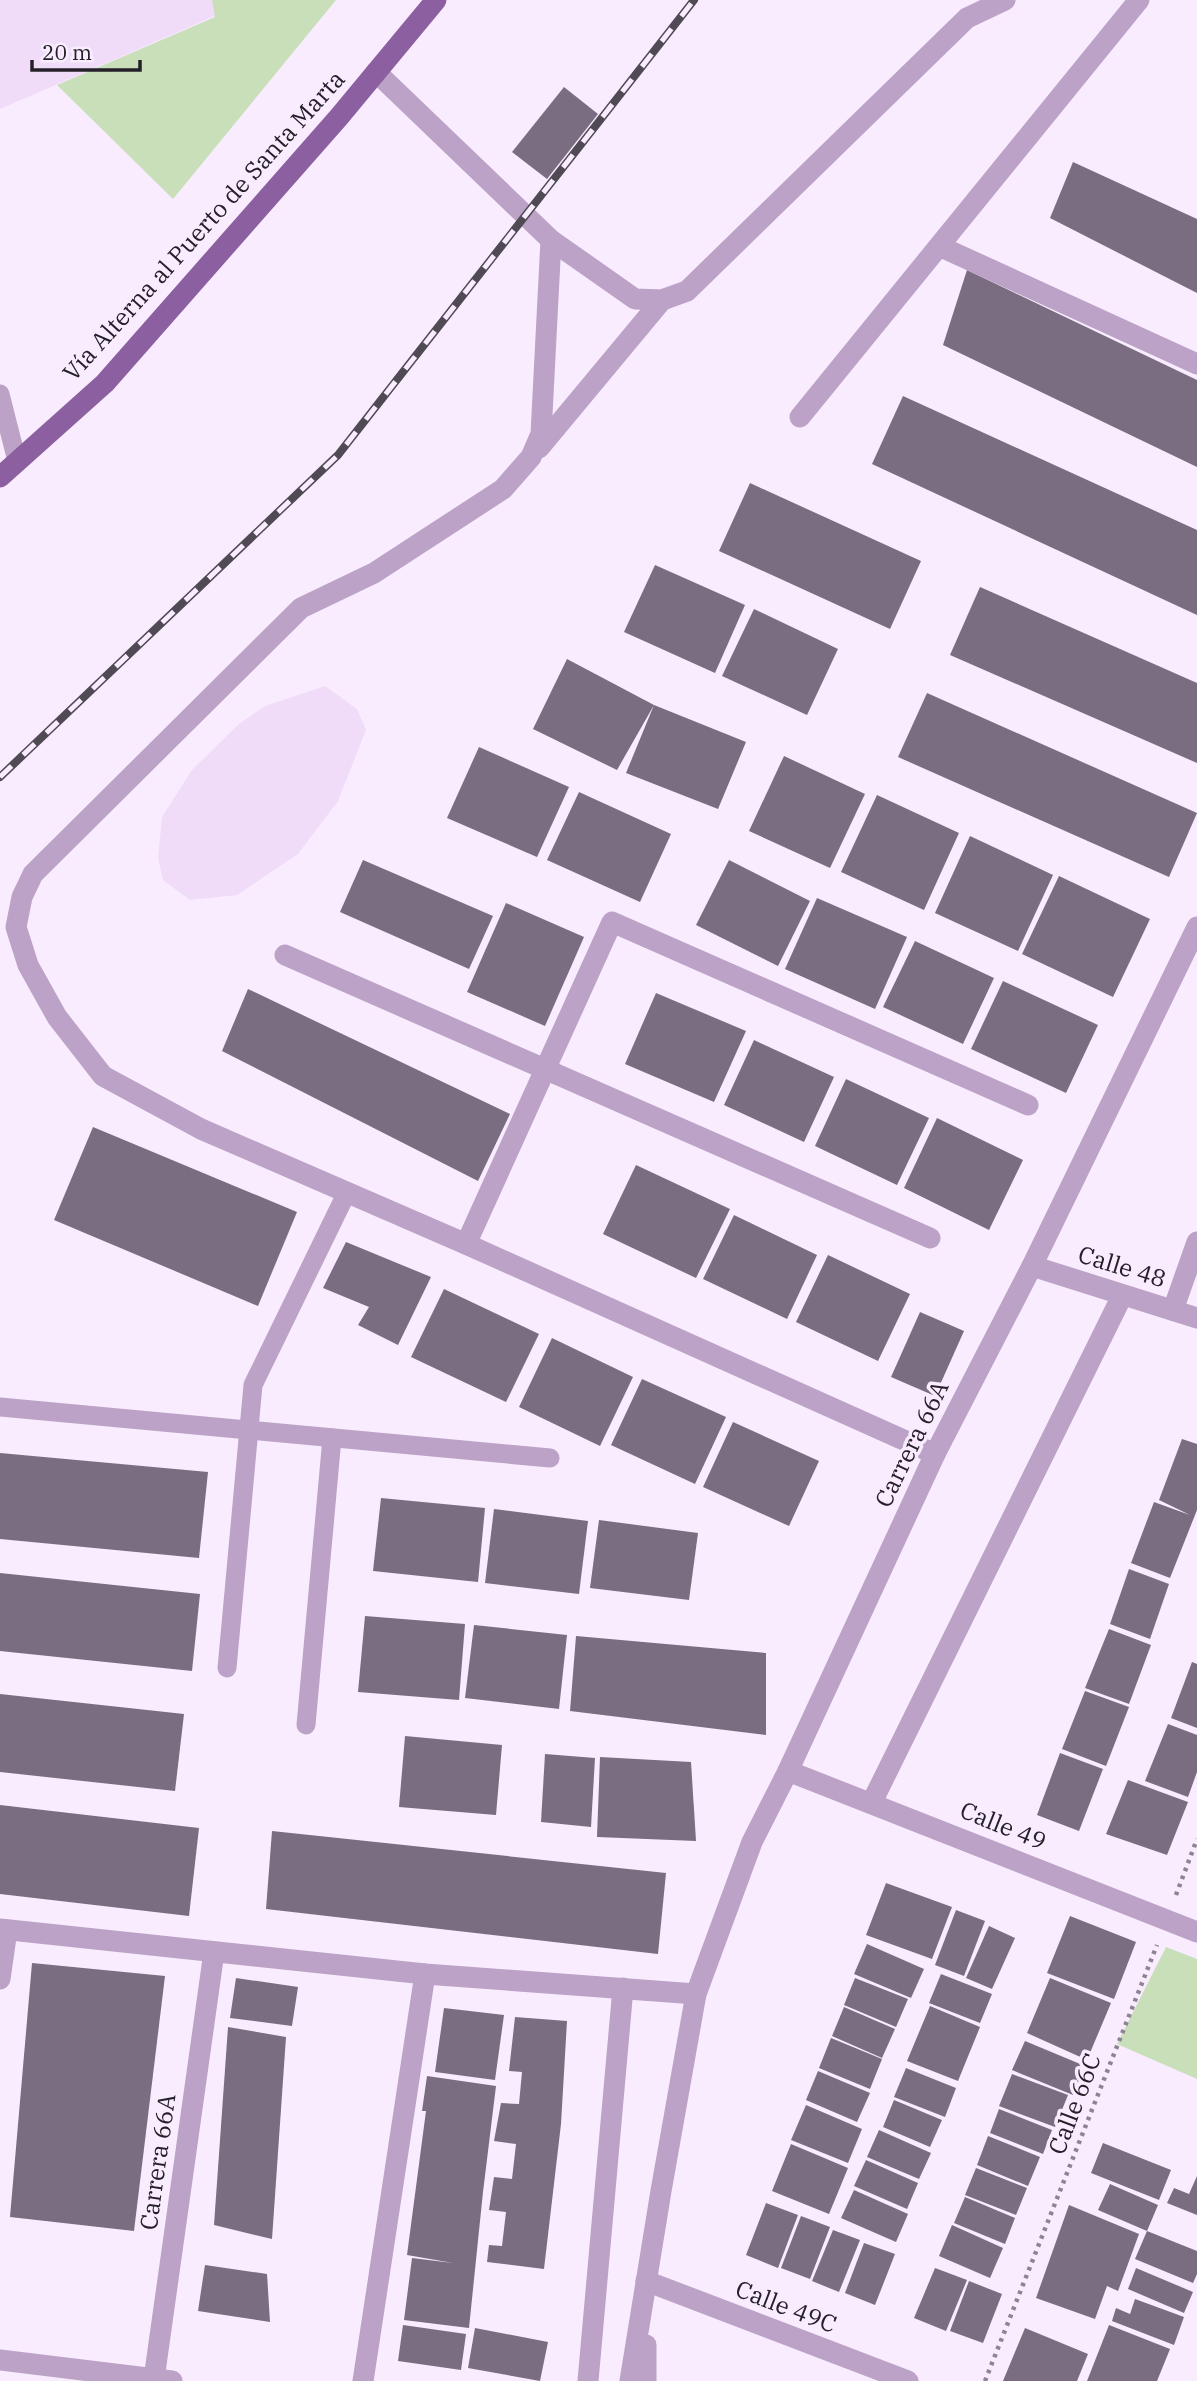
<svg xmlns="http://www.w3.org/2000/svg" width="1197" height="2381" font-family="'IBM Plex Serif',serif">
	<rect width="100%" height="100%" fill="#f8ecfe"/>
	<!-- built -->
	<g fill="#f0dcf9">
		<path d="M0,0h213l4,15 -217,94z"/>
		<path d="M325,686l32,23 9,21 -28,71 -40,53 -61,41 -47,5 -27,-20 -5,-22 4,-41 30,-47 47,-46 26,-18z"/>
	</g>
	<!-- green -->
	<g fill="#c9dfba">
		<path d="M212,0h124l-163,199 -116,-114 158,-68z"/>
		<path d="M1166,1947l31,12v120l-80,-35z"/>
	</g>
	<!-- building -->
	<g fill="#7a6d81">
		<path d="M564,87l34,27 -51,65 -35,-27z"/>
		<path d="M1073,162l124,57v74l-147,-75z"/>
		<path d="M967,270l230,110v87l-254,-122z"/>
		<path d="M903,396l294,134v85l-325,-151z"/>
		<path d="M750,483l171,78 -31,68 -171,-78z"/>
		<path d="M655,565l90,40 -30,68 -91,-41z"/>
		<path d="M980,587l217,96v80l-247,-108z"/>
		<path d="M754,609l84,40 -31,66 -85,-39z"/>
		<path d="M567,659l87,46 92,37 -28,67 -92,-36 28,-68 -37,65 -84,-41z"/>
		<path d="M927,693l270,120 -28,64 -271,-120z"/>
		<path d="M479,747l90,40 -32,70 -90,-39z"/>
		<path d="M784,756l81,38 -35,74 -81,-37z"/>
		<path d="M579,792l92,42 -31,68 -93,-42z"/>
		<path d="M877,795l82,38 -35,77 -83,-38z"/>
		<path d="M970,836l83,39 -35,76 -83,-38z"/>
		<path d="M363,860l130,56 -24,53 -129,-57z"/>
		<path d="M729,860l81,41 -32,65 -82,-41z"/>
		<path d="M1059,876l91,43 -37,78 -91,-43z"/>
		<path d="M817,898l90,39 -32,72 -90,-40z"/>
		<path d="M506,903l78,34 -39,89 -78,-34z"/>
		<path d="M915,941l79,37 -31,66 -80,-37z"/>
		<path d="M1003,981l95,44 -32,68 -95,-44z"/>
		<path d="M248,989l262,125 -32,67 -256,-130z"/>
		<path d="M656,993l90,38 -32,71 -89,-38z"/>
		<path d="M754,1040l80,37 -30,65 -80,-37z"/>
		<path d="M846,1079l83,39 -32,67 -82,-39z"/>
		<path d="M937,1118l86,42 -34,70 -85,-42z"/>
		<path d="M93,1127l204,85 -39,94 -204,-86z"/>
		<path d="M636,1165l94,44 -34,69 -93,-44z"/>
		<path d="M734,1215l83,40 -30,64 -84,-40z"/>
		<path d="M346,1242l85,35 -33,68 -40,-20 11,-18 -46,-19z"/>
		<path d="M828,1255l82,39 -32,67 -82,-39z"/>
		<path d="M444,1289l95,45 -33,68 -95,-45z"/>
		<path d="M920,1312l44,19 -29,65 -44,-19z"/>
		<path d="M552,1338l81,39 -33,69 -81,-39z"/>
		<path d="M642,1379l84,38 -31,67 -84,-39z"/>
		<path d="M733,1422l86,39 -30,65 -86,-39z"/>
		<path d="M1182,1439l15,5v66l-27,68 -39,-15 23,-61 36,13 -31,-15z"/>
		<path d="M0,1453l208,19 -9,86 -199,-19z"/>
		<path d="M381,1498l104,10 -7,74 -105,-11z"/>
		<path d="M494,1509l94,12 -9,73 -94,-11z"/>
		<path d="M599,1520l99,13 -9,67 -99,-12z"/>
		<path d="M1129,1569l40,15 -19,55 -40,-15z"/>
		<path d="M0,1573l200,21 -8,77 -192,-20z"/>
		<path d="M365,1616l100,8 -6,76 -101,-8z"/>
		<path d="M474,1625l93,10 -8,74 -94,-11z"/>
		<path d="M1109,1629l42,16 -22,59 -44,-16z"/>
		<path d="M576,1636l190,17v82l-196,-24z"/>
		<path d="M1192,1662l5,2v64l-26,-10z"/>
		<path d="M1085,1691l44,16 -23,59 -44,-17z"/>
		<path d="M0,1694l184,20 -9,77 -175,-19z"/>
		<path d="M1168,1724l29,11v37l-9,25 -43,-16z"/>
		<path d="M405,1736l97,9 -6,70 -97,-8z"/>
		<path d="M1060,1753l43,16 -24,62 -42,-16z"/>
		<path d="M545,1754l50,4 -4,69 -50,-5z"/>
		<path d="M600,1757l91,5 5,79 -99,-4z"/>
		<path d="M1128,1780l60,22 -21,53 -61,-21z"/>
		<path d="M0,1805l199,23 -10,88 -189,-22z"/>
		<path d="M272,1831l394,42 -8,81 -392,-45z"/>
		<path d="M886,1883l66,24 -20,52 -66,-24z"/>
		<path d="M956,1910l29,11 -21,55 -29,-11z"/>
		<path d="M1070,1916l66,26 -22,57 -67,-26z"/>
		<path d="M989,1926l26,12 -23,51 -26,-11z"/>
		<path d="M867,1944l57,25 -13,29 -57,-24z"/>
		<path d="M32,1963l133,13 -31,255 -124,-14z"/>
		<path d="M941,1974l51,20 -12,29 -51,-20z"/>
		<path d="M236,1978l62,9 -6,39 -62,-8z"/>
		<path d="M855,1978l53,21 -12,28 -52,-22z"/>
		<path d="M1050,1978l61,25 -24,57 -60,-27z"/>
		<path d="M930,2006l50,21 -22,54 -51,-20z"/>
		<path d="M844,2007l51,22 -13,29 -50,-22z"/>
		<path d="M444,2008l60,7 -9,65 -60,-8z"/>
		<path d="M515,2017l52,4 -6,103 -17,145 -57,-7 2,-17 13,1 4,-34 -17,-2 5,-33 18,2 4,-35 -22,-3 7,-38 18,1 3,-32 -13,-1z"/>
		<path d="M228,2027l58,10 -14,202 -58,-14z"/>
		<path d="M831,2038l51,21 -12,30 -51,-21z"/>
		<path d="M1025,2041l60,25 -12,29 -61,-25z"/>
		<path d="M906,2068l50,20 -11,29 -51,-20z"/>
		<path d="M818,2071l52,22 -13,29 -51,-22z"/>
		<path d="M1012,2074l56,21 -13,32 -56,-21z"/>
		<path d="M427,2076l69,10 -13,106 -14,136 -65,-8 8,-62 41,5 -46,-8 19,-144h-4z"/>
		<path d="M894,2100l48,20 -12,27 -47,-20z"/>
		<path d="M806,2105l56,24 -14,34 -57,-23z"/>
		<path d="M999,2109l53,21 -9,24 -53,-21z"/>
		<path d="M879,2130l52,23 -12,26 -52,-22z"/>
		<path d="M988,2136l52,21 -12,29 -51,-21z"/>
		<path d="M1103,2143l68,27 -12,30 -68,-27z"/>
		<path d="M791,2144l57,24 -19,46 -57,-23z"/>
		<path d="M866,2160l52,23 -11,26 -53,-23z"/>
		<path d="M976,2168l51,20 -11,27 -51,-20z"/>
		<path d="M1197,2176v39l-30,-12 7,-15 15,6z"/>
		<path d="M1110,2184l48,21 -11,26 50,20v23l-4,9 -58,-24 12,-28 -49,-21z"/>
		<path d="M854,2190l54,24 -12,28 -55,-24z"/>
		<path d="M965,2197l50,21 -10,26 -51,-21z"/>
		<path d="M766,2203l32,12 -20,53 -32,-13z"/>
		<path d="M1069,2205l70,29 -21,57 -11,-5 -12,33 -59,-21z"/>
		<path d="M801,2216l29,11 -20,52 -29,-11z"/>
		<path d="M952,2225l51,23 -13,30 -51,-22z"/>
		<path d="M833,2230l27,10 -21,52 -27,-11z"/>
		<path d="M864,2243l31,11 -20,51 -30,-12z"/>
		<path d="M205,2265l62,9 3,48 -72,-11z"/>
		<path d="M935,2268l32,12 -21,51 -32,-13z"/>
		<path d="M1136,2268l57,24 -9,21 -56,-24z"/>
		<path d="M969,2281l33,13 -19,49 -33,-12z"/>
		<path d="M1135,2299l49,18 -10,28 -62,-24 4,-13 14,6z"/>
		<path d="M403,2325l63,9 -5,36 -63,-9z"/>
		<path d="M1109,2325l61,24 -13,32h-70z"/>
		<path d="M475,2328l73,14 -8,39 -72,-13z"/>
		<path d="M1025,2328l63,26 -11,27h-74z"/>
	</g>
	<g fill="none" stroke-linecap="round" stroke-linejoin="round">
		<!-- path -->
		<g stroke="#8d8491" stroke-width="4.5" stroke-dasharray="3.5 5" stroke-linecap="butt">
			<path d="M1176,1895l21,-56"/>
			<path d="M985,2381l172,-436"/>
		</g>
		<!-- service -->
		<g stroke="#bba2c6" stroke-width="19">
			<path d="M0,394l17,67"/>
			<path d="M0,1407l550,51"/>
			<path d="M227,1668l26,-283 94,-193"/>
			<path d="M306,1725l26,-287"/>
		</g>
		<!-- minor -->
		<g stroke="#bba2c6" stroke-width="21">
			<path d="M376,72l175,168 84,59 27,1 25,-9 280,-273 38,-18"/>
			<path d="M551,240l-10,194 -10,23 -28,32 -129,84 -73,35 -268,266 -11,23 -6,30 12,38 29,52 46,59 98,53 265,115 469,210"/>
			<path d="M939,246l258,118"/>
			<path d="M800,417l339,-417"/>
			<path d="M539,448l123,-148"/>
			<path d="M285,955l645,283"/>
			<path d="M466,1244l146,-322 416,183"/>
			<path d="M1032,1266l165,52"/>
			<path d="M1173,1310l24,-68"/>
			<path d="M788,1771l409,161"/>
			<path d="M872,1802l250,-506"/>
			<path d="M0,1929l425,45 271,20"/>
			<path d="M0,1979l7,-49"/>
			<path d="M646,2281l262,100"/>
			<path d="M0,2360l172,21"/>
			<path d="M154,2379l60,-427"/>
			<path d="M363,2381l62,-407"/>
			<path d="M588,2381l35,-393"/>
		</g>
		<!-- tertiary -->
		<g stroke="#bba2c6" stroke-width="21">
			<path d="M646,2345v36"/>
			<path d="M630,2381l31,-190 35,-197 56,-152 36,-71 147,-317 97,-188 165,-339"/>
		</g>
		<!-- primary -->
		<path stroke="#8c5fa0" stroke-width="21" d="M0,477l105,-94 234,-266 97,-117"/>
		<defs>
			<path id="rail" d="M0,777l338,-322 356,-455"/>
		</defs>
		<!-- rail casing -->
		<use href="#rail" stroke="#504a54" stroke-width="8"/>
		<!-- rail -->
		<use href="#rail" stroke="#f8ecfe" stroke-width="5" stroke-dasharray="16" stroke-linecap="butt"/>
	</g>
	<g text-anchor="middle" stroke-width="7" stroke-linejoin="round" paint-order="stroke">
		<!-- street labels -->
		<g font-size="24" fill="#252028" stroke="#f8ecfe">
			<text transform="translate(204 226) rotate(-48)" y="8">Vía Alterna al Puerto de Santa Marta</text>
			<text transform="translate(1122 1267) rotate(17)" y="8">Calle 48</text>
			<text transform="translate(912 1444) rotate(-64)" y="8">Carrera 66A</text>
			<text transform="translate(1003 1826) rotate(22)" y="8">Calle 49</text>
			<text transform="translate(1075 2104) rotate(-69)" y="8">Calle 66C</text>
			<text transform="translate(158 2162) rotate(-82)" y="8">Carrera 66A</text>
			<text transform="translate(786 2307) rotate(21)" y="8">Calle 49C</text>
		</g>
	</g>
	<!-- scale -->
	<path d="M32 60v10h108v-10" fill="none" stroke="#252028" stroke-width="3.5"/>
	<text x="42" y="60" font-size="21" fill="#252028" stroke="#f8ecfe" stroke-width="5" paint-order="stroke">20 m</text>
</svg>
